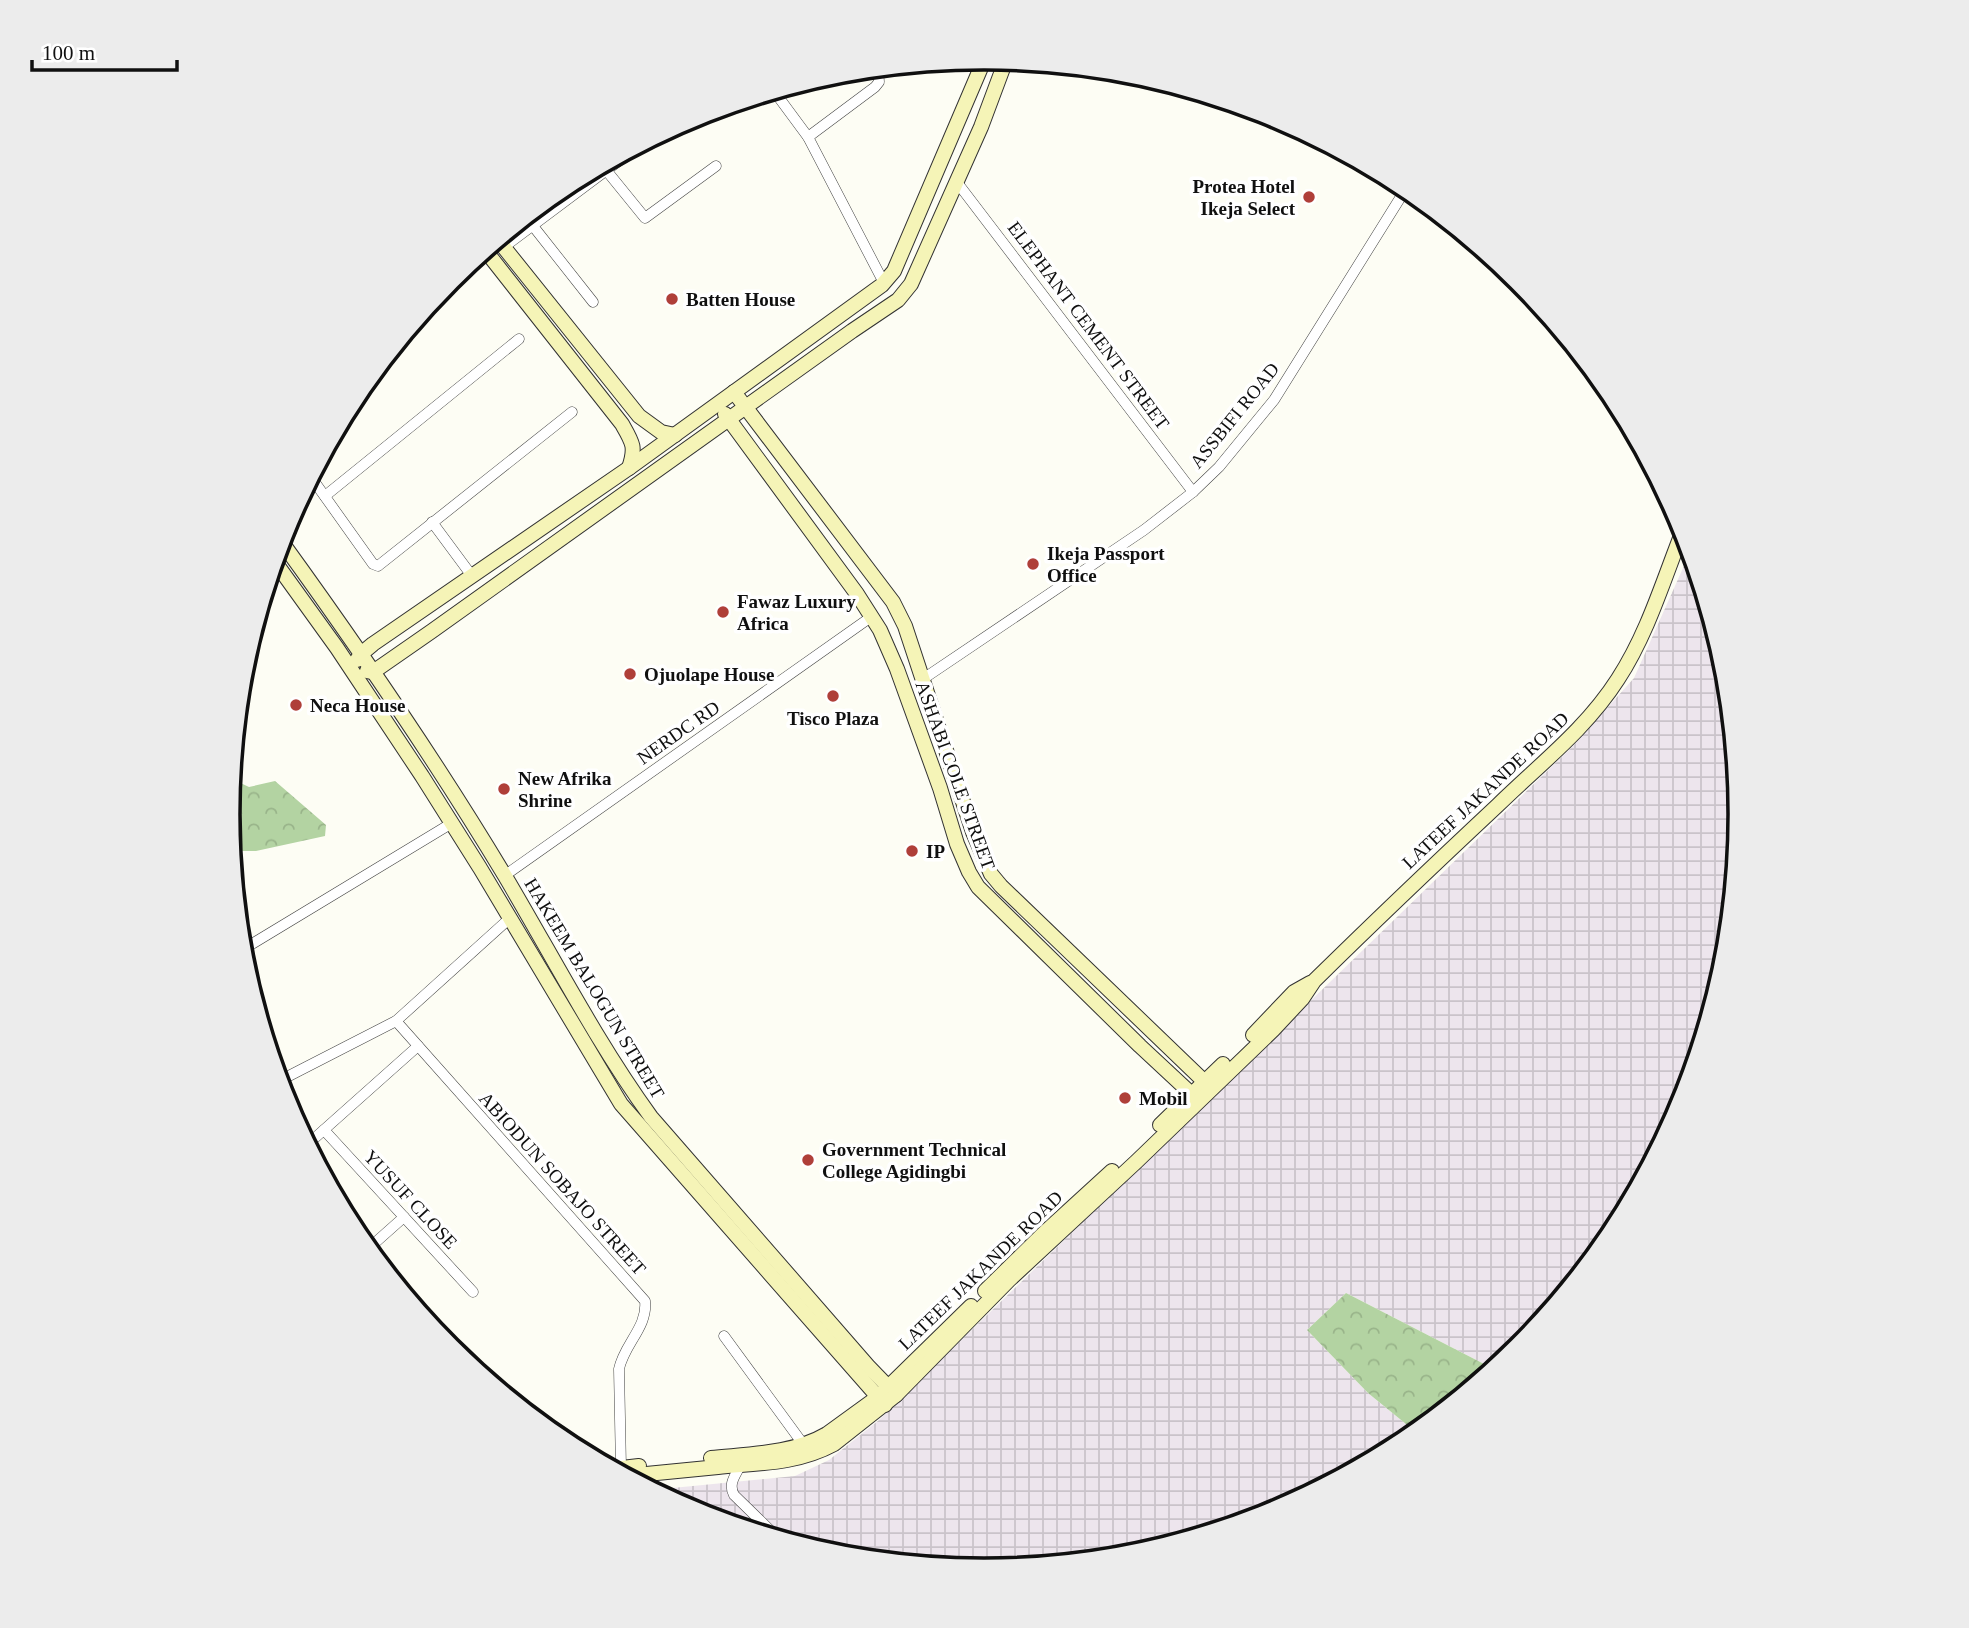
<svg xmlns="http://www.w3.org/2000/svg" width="1969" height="1628" font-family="'Times New Roman',serif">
	<defs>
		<pattern id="industrial-grid" width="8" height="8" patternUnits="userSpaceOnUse" patternTransform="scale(1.75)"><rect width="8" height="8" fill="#ede5ed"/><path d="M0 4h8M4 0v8" fill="none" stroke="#cac3ca"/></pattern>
		<pattern id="forest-crowns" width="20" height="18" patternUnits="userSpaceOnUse" patternTransform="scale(1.75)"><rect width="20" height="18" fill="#b3d3a2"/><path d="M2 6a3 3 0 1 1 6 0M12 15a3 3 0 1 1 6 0" fill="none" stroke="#99b48a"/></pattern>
	</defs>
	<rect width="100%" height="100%" fill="#fdfdf4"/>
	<!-- industrial -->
	<path fill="url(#industrial-grid)" d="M1691,550l35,117 15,147 -15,148 -34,112 -17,45 -62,115 -94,115 -21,17 -12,-1 -140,-72 -39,37 61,63 49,40 -13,10 -130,70 -142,43 -148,14 -147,-14 -142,-43 -43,-23 143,-14 34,-16 50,-40 694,-674 61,-68z"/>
	<!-- forest -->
	<g fill="url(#forest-crowns)">
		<path d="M232,779l17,8 26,-6 51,44 -1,11 -69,15h-24l-4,-37z"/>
		<path d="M1346,1293l140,72 12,1 -81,67 -49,-40 -61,-63z"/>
	</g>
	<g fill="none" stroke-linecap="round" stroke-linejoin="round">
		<defs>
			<g id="street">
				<path d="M774,91l34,46 76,146"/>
				<path d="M808,137l67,-50 4,-5 -1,-14"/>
				<path d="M606,170l39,48 71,-52"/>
				<path d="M956,181l237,311"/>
				<path d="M533,226l60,76"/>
				<path d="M504,247l136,-102"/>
				<path d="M311,477l62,87 5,2 194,-154"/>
				<path d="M325,496l194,-157"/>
				<path d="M432,522l40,54"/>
				<path d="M923,679l221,-149 49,-38 26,-25 55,-67 133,-213"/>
				<path d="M504,876l367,-259"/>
				<path d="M242,950l210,-127"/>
				<path d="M396,1021l249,280c3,26 -21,43 -26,68l2,99"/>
				<path d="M279,1081l117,-60 114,-103"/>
				<path d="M324,1130l149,162"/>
				<path d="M308,1144l110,-98"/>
				<path d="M368,1249l36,-32"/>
				<path d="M724,1336l79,108"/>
				<path d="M740,1466c-5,10 -12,18 -6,29l43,42"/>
			</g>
			<g id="secondary">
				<path d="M498,240l141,176 22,16 14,3"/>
				<path d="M485,250l137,174c11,19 14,23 7,44"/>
				<path d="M734,392l159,210 12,24 68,206 18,42 10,12 209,201"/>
				<path d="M725,414l132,180 23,36 17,39 43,119 17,56 12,28 9,15 162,159 58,54"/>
				<path d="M281,541c79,109 155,220 224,335 48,81 91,165 146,241l217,249 28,29"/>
				<path d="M275,562l62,86 85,128 58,92 141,236 264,301"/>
				<path d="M357,660l4,-6 12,-10 256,-176 253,-183 12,-14 91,-213"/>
				<path d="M367,671l6,1 59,-41 420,-300 46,-31 13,-16 70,-157 25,-67"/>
				<path d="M1253,1035l41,-43 16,-9"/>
				<path d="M1160,1125l63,-61"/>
				<path d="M985,1291l57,-56 70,-64"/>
				<path d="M711,1458c38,-4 82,-4 116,-24l51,-37 93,-91"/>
				<path d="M613,1469l26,-3"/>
				<path d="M626,1476c31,-3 61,-6 92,-9 41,-4 79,-3 116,-23l62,-49 113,-115 127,-118 137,-132 29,-31 12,-18c61,-60 122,-118 184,-176 42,-41 88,-76 120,-126 30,-46 46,-101 66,-151"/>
			</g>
		</defs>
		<!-- street casing -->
		<use href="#street" stroke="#434343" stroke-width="11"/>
		<!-- secondary casing -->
		<use href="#secondary" stroke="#323232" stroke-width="16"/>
		<!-- street -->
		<use href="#street" stroke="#fff" stroke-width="10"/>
		<!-- secondary -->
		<use href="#secondary" stroke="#f5f4b7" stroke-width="14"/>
	</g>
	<!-- markers -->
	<g fill="#af3f39" stroke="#fff" stroke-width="2.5">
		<circle cx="1309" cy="197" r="7"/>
		<circle cx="672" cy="299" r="7"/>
		<circle cx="1033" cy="564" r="7"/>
		<circle cx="723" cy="612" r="7"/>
		<circle cx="630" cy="674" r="7"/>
		<circle cx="833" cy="696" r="7"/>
		<circle cx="296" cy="705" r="7"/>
		<circle cx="504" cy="789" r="7"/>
		<circle cx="912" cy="851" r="7"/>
		<circle cx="1125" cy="1098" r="7"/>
		<circle cx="808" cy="1160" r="7"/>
	</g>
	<g text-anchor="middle" stroke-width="7" stroke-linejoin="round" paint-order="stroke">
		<!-- poi labels -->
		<g font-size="19" font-weight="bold" fill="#101010" stroke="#fff" text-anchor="start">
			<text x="1295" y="193" text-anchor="end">Protea Hotel<tspan x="1295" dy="22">Ikeja Select</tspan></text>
			<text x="686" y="306">Batten House</text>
			<text x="1047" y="560">Ikeja Passport<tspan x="1047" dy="22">Office</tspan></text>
			<text x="737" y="608">Fawaz Luxury<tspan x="737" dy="22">Africa</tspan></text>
			<text x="644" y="681">Ojuolape House</text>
			<text x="310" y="712">Neca House</text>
			<text x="833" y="725" text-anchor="middle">Tisco Plaza</text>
			<text x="518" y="785">New Afrika<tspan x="518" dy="22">Shrine</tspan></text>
			<text x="926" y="858">IP</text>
			<text x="1139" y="1105">Mobil</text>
			<text x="822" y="1156">Government Technical<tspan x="822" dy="22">College Agidingbi</tspan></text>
		</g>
		<!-- street labels -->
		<g font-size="19" fill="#101010" stroke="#fff">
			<text transform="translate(1089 325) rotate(53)" y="7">ELEPHANT CEMENT STREET</text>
			<text transform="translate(1234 415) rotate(-51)" y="7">ASSBIFI ROAD</text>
			<text transform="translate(678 732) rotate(-35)" y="7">NERDC RD</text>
			<text transform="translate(956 775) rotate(70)" y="7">ASHABI COLE STREET</text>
			<text transform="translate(1485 790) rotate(-43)" y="7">LATEEF JAKANDE ROAD</text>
			<text transform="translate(595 988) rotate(59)" y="7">HAKEEM BALOGUN STREET</text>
			<text transform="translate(563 1183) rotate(48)" y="7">ABIODUN SOBAJO STREET</text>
			<text transform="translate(411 1199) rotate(47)" y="7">YUSUF CLOSE</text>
			<text transform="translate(980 1270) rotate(-44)" y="7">LATEEF JAKANDE ROAD</text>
		</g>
	</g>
	<!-- crop -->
	<path d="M0 0H1969V1628H0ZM240 814a744 744 0 1 1 1488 0a744 744 0 1 1-1488 0Z" fill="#ececec" fill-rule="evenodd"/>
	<path fill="none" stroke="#101010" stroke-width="3.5" d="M240 814a744 744 0 1 1 1488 0a744 744 0 1 1-1488 0Z"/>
	<!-- scale -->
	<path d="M32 60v10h145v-10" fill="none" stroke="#101010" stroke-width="3.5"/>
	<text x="42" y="60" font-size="21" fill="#101010" stroke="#ffffff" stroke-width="5" paint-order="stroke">100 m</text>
</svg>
